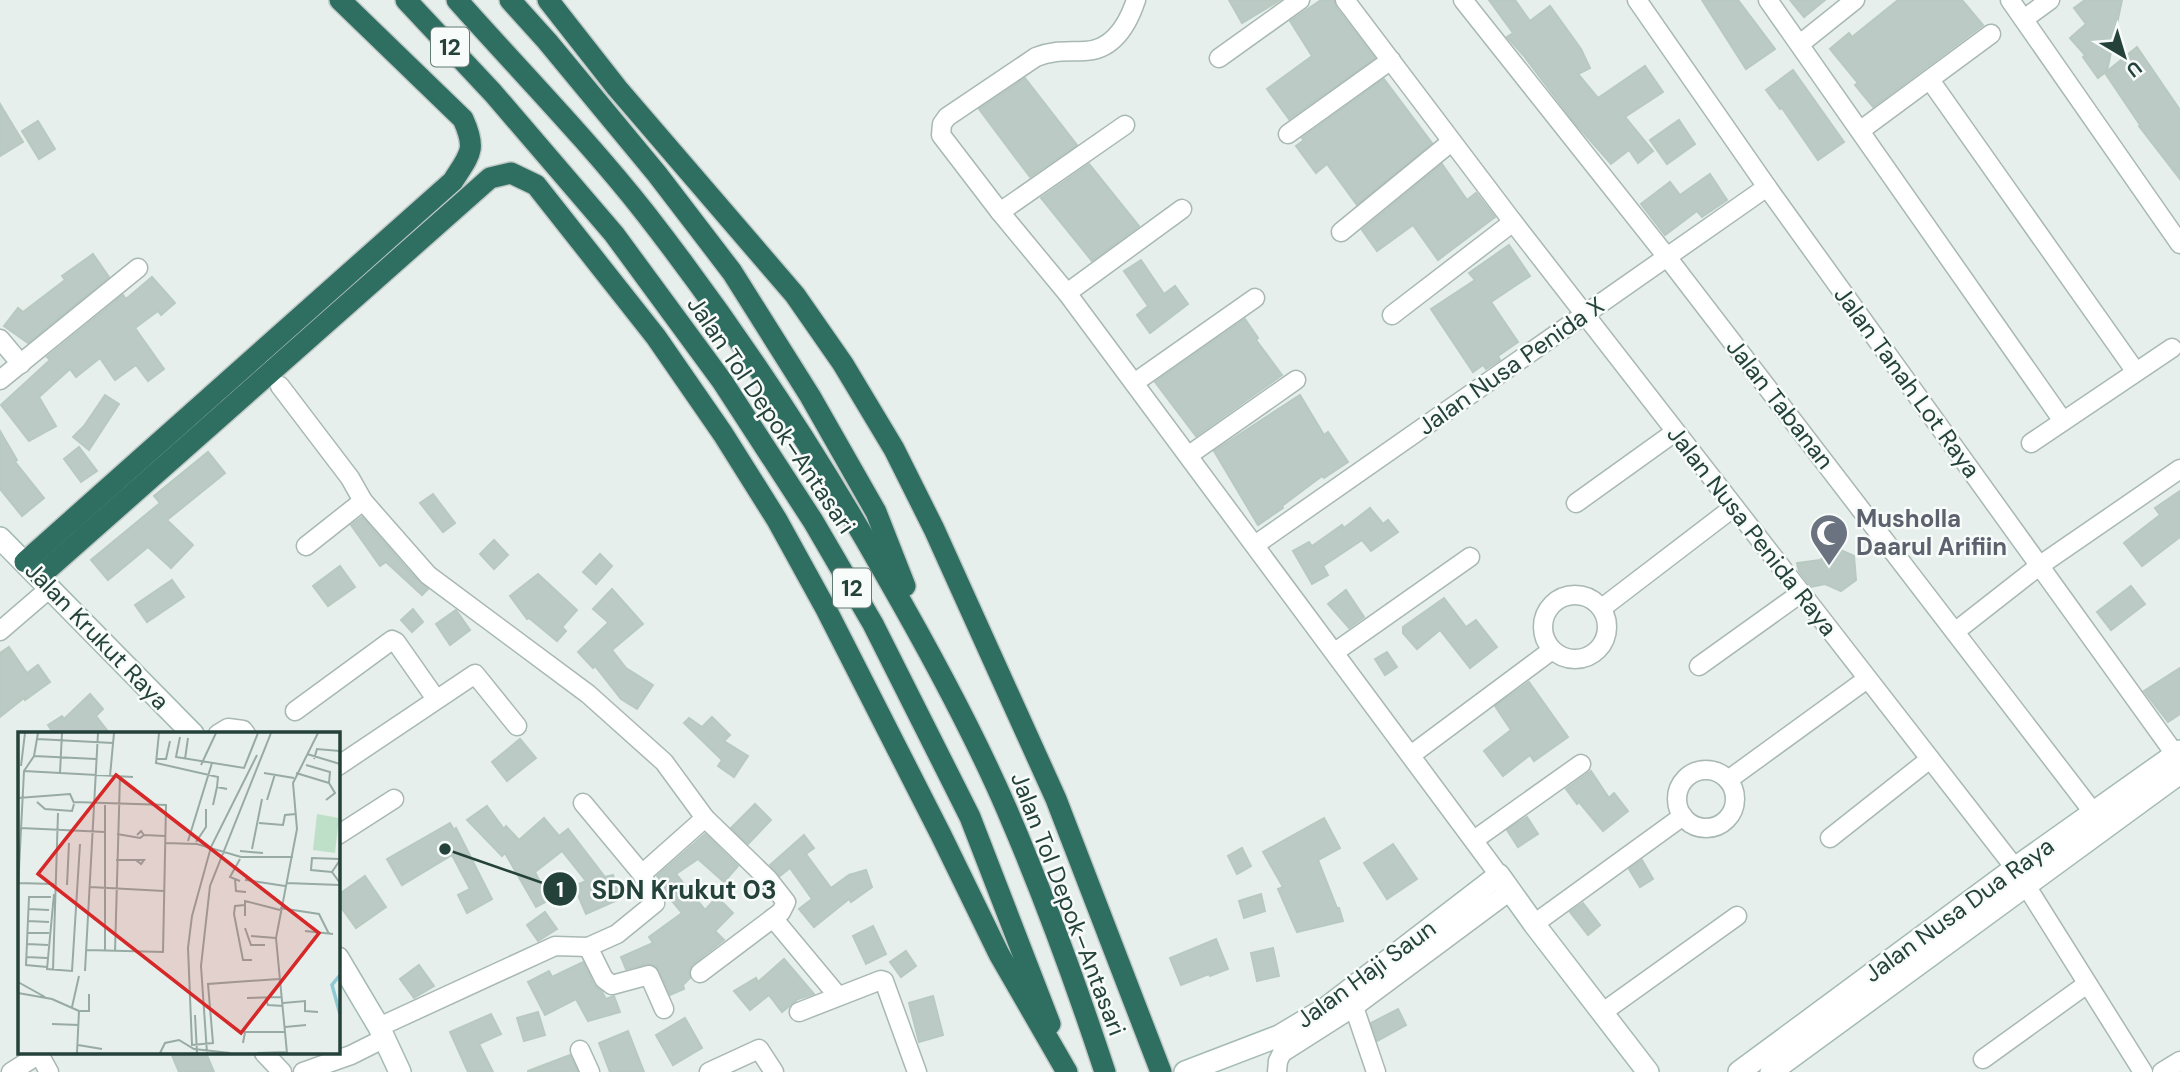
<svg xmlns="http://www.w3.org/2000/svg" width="2180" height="1072" font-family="'DM Sans',sans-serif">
	<rect width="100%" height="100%" fill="#e6efeb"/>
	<!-- building -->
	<g fill="#bbcac4" stroke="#b8c9c2" stroke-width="2">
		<path d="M1229,0h51l-38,23z"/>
		<path d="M1321,0h13l2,7 39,51 -86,61 -22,-30 45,-33 -22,-35z"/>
		<path d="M1489,0h26l15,21 20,-15 31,43 9,19 -12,6 20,24 47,-32 18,26 -38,25 28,34 -15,12 -9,-13 -18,14 -37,-42 -50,-66 -17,-19 6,-4z"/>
		<path d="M1702,0h36l37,49 -29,20z"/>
		<path d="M1790,0h35l-21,17z"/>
		<path d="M1898,0h64l21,25 -110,82 -18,-22 3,-2 -28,-34 19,-16 3,4z"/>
		<path d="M2085,0h37l-15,71 -9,7 -15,-21 2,-2 -15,-17 16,-14 -12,-16z"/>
		<path d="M2137,47l43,63v69l-41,-53 1,-1 -35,-52z"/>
		<path d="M1793,70l51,72 -26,18 -36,-52 -2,1 -14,-19z"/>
		<path d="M1025,78l52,67 -47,32 -51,-68z"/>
		<path d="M1384,79l48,64 -75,62 -30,-41 -11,9 -20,-27 8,-6 -2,-2z"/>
		<path d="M0,104l23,38 -23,14z"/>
		<path d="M1679,120l16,24 -28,20 -17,-24z"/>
		<path d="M38,121l17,28 -16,10 -17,-28z"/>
		<path d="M1089,164l50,62 -47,35 -51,-63z"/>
		<path d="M1442,164l25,36 9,-7 19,24 -57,43 -25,-35 -36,26 -15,-21z"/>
		<path d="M1710,174l17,26 -25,17 -5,-6 -32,24 -24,-31 29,-22 10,13z"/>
		<path d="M1509,245l21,31 -39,26 27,40 -20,14 2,4 -14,9 -3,-4 -10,7 -42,-63 44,-29 -6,-7z"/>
		<path d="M93,254l16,23 -81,66 -24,-17 14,-18 5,4 42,-32 -3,-4z"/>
		<path d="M1141,260l23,34 11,-8 13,18 -38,29 -13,-18 11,-9 -24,-35z"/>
		<path d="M152,277l23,26 -14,12 -3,-4 -23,17 29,41 -16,12 -12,-16 -21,15 -15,-22 -24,19 -6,-8 -31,28 17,29 -27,15 -28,-36 49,-45 -3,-3 76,-62 3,4z"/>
		<path d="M1245,319l13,19 -2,2 26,35 -86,61 -41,-54z"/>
		<path d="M105,395l14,9 -30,46 -16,-13 11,-11z"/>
		<path d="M1300,395l24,40 4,-3 20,30 -24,16 -2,-2 -40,30 1,2 -25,17 -44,-74z"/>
		<path d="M0,431l17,29 -2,2 29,36 -22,18 -22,-27z"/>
		<path d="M79,447l18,24 -16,11 -17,-23z"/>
		<path d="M208,452l17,21 -58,47 26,25 -22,23 -23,-21 -40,33 -17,-20 69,-57 -6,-7z"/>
		<path d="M2180,491v46l-38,29 -18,-23 36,-28 -5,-7z"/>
		<path d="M433,494l22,29 -12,9 -23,-29z"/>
		<path d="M1370,508l13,16 5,-4 10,12 -27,19 -9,-11 -39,26 5,9 -16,9 -19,-33 16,-9 3,4 30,-21 2,3z"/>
		<path d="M362,517l47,54 19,18 -6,6 -36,-33 -6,4 -29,-41z"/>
		<path d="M494,540l14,15 -14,14 -14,-15z"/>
		<path d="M1836,548l18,8 2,24 -15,11 -16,-7 -14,3 -12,-16 -2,-8 23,-3z"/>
		<path d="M600,554l12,12 -16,18 -13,-12z"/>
		<path d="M340,566l15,21 -27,19 -15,-20z"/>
		<path d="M538,574l39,36 -15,17 4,4 -9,10 -28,-23 -2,1 -17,-23z"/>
		<path d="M172,580l12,17 -37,25 -12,-17z"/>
		<path d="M2131,586l14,18 -34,26 -14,-18z"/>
		<path d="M612,589l31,35 -31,26 14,18 27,17 -16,24 -16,-10 -26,-33 -2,2 -15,-16 29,-28 1,-2 -15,-13z"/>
		<path d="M1346,590l18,27 -15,11 -21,-24z"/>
		<path d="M1444,598l22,29 10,-7 21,27 -27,21 -30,-38 -23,19 -14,-16v-6z"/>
		<path d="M413,609l10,13 -11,10 -11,-12z"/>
		<path d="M456,610l14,20 -20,15 -14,-21z"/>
		<path d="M9,647l18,26 11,-8 12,17 -25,18 -1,-2 -24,19v-64z"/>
		<path d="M1387,652l10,15 -12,8 -10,-16z"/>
		<path d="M2180,668v46l-12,8 -24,-31z"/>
		<path d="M1529,682l39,55 -34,24 -4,-6 -27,21 -19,-25 27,-21 -16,-24z"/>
		<path d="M90,694l13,15 -7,7 14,18h-61l3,-3 -4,-6 14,-9 2,3z"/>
		<path d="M712,717l18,18 -6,6 24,15 -14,21 -16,-11 4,-6 -38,-37 5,-5 13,9z"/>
		<path d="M520,739l16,19 -29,23 -15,-19z"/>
		<path d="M1591,771l18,27 5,-5 14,18 -25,20 -24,-29 -2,2 -11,-15z"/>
		<path d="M755,804l16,16 -23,24 -17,-16z"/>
		<path d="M487,806l17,23 2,-3 13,14 25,-22 15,18 9,-7 37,48 8,-2 7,24 -34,15 -12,-28 12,-5 -24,-30 -27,21 14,28 -13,7 -31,-54 -3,3 -35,-36z"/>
		<path d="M1527,817l11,17 -20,13 -11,-17z"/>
		<path d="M1324,818l16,30 -22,12 19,48h2l4,13 -46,11 -19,-43 5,-2 -20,-35z"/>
		<path d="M450,823l4,7 2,-2 36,71 -25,14 -9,-18 12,-6 -18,-34 -50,30 -15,-26z"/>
		<path d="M705,834l33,32 -14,16 -26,-23 -22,15 29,36 12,-13 16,16 -18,18 9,9 -31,24 -4,5 1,9 -7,7 1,4 -14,6 -14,-29 -9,-2 -21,5 -5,-12 32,-14 -4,-6 33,-24 -14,-17 1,-2 -12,-18z"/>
		<path d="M804,835l10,13 -8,6 25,34 18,-13 17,-5 6,17 -21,15 -2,-3 -35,28 -15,-18 13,-10 -22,-31 -10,8 -10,-11z"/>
		<path d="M1393,844l24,35 -30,20 -23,-36z"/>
		<path d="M1242,848l9,18 -14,8 -9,-18z"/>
		<path d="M1642,860l11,19 -13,8 -11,-18z"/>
		<path d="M365,876l21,31 -30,21 -18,-25v-8z"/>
		<path d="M1261,894l4,17 -21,7 -5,-17z"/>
		<path d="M1583,903l17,22 -12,10 -18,-23z"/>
		<path d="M545,912l12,17 -19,12 -11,-16z"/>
		<path d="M873,926l13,28 -20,10 -13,-28z"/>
		<path d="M1216,939l12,30 -18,7 -1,-2 -28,11 -11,-27z"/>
		<path d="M1273,948l6,28 -22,5 -6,-28z"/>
		<path d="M906,951l10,15 -15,11 -11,-15z"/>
		<path d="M784,959l30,35 -16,5 -16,13 -13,-17 -19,15 -16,-19 22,-13 2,4z"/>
		<path d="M583,962l11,23 8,7 4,7 8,-3 6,16 -32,9 -12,-22 -31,16 -17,-33 21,-11 3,6z"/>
		<path d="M419,965l15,21 -20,12 -14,-19z"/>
		<path d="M933,996l10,39 -24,7 -10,-39z"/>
		<path d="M1398,1009l8,16 -29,16 -6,-18z"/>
		<path d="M538,1012l7,23 -21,6 -7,-23z"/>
		<path d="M491,1014l10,20 -22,10 14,28h-25l-18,-40z"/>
		<path d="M685,1018l17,30 -29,17 -17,-30z"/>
		<path d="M628,1031l16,41h-34l-11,-29z"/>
		<path d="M171,1053h35l8,19h-35z"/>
		<path d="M570,1055l8,17h-50v-1z"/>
	</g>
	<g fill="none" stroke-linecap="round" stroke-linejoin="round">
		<defs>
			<g id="street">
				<path d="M1136,0c-8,24 -22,50 -51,51 -19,1 -31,-1 -49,6l-89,60 -5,7 -1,11 59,77 67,81 432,582"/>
				<path d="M1345,0l168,222 502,646 128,204"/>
				<path d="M1463,0l204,257 426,555"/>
				<path d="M1637,0l130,187 413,574"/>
				<path d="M1768,0l295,421"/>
				<path d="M2010,0l170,244"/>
				<path d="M2024,19l26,-19"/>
				<path d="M1800,44l55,-44"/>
				<path d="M1219,58l81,-58"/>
				<path d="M1930,80l206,292"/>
				<path d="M1861,130l130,-96"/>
				<path d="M1288,134l103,-74"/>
				<path d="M1000,212l125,-87"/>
				<path d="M1341,232l110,-90"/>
				<path d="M1067,293l115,-84"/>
				<path d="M1392,315l121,-93"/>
				<path d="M0,339l21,25"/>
				<path d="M0,380l138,-112"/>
				<path d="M1134,383l121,-85"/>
				<path d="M280,386l70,92 13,23"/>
				<path d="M2031,443l141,-95"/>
				<path d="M1189,455l107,-75"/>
				<path d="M1576,503l99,-71"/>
				<path d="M1255,545l512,-358"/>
				<path d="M306,546l57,-45 65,74 160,119 76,68 41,56 -63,56"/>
				<circle cx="1575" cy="627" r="32"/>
				<path d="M1602,608l132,-101"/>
				<path d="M0,631l50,-43"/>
				<path d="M1956,631l83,-65 141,-97"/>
				<path d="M1335,652l135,-95"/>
				<path d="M1699,666l102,-73"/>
				<path d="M295,711l97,-71 4,2 40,57"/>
				<path d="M218,734l10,-6 15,2 3,4"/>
				<path d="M1411,755l141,-105"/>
				<path d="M338,766l137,-92 42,52"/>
				<circle cx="1706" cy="799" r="29"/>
				<path d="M1728,780l139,-101"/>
				<path d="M705,818l63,61 18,23 -5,10 -8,6"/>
				<path d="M338,835l56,-36"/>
				<path d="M1830,838l100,-79"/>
				<path d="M1474,840l107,-76"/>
				<path d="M1534,924l149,-108"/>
				<path d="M588,947l16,32 8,6 37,-10 15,34"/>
				<path d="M700,973l73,-55 65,78"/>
				<path d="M1354,1007l22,65"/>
				<path d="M799,1012l82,-32 3,1 33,91"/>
				<path d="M1603,1012l134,-96"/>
				<path d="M379,1027l176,-81 33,1 29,-13 38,-31 -13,-29 -59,-71"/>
				<path d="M580,1050l10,22"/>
				<path d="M264,1053l18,19"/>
				<path d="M39,1054l10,18"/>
				<path d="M1983,1059l104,-75"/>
				<path d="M11,1072l30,-19"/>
				<path d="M303,1072l48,-17 34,-17"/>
				<path d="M709,1072l50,-23 15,23"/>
				<path d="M1277,1072l1,-11 4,-8 72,-46 156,-116"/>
				<path d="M2162,1072l18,-11"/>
			</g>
			<g id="secondary">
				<path d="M0,538l193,196"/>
				<path d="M338,958l41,69 21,45"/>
				<path d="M1185,1072l94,-36 47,-28 173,-133 35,49 114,148"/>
				<path d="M1739,1072l276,-204 165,-117"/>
				<path d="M1771,1072l409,-299"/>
			</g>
			<g id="highway">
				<path d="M406,0l87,93 121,141 108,147 91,140 60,103 97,193 80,207"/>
				<path d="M457,0c63,71 130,139 189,214 90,116 170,237 242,365 43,75 85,152 119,231 37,86 69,174 98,262"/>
				<path d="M510,0l37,41 110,133 75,98 78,124 66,116 29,74"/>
				<path d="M548,0l69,88 178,207 48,69 51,85 40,80 122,270 105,273"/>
				<path d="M25,562l428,-381c17,-27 24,-31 10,-62l-123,-119"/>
				<path d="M40,576l450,-398 21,-5 25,12 120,152 67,97 54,86 49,89 115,226 58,119 68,118"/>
			</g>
		</defs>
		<!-- street casing -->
		<use href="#street" stroke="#a8b8b2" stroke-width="21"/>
		<!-- secondary casing -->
		<use href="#secondary" stroke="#a4bbb3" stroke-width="24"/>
		<!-- highway casing -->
		<use href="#highway" stroke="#c2cac8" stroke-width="24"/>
		<!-- street -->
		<use href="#street" stroke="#fff" stroke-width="18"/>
		<!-- secondary -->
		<use href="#secondary" stroke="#fff" stroke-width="21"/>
		<!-- highway -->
		<use href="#highway" stroke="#2f6f62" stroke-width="21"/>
	</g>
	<!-- icons -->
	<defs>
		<symbol id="mosque-pin" viewBox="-11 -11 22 30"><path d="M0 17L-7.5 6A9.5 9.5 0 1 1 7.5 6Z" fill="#6b7280" stroke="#f7fbf9"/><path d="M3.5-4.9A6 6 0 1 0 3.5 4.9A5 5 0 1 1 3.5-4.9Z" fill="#fff"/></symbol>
	</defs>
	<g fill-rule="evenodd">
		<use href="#mosque-pin" x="1807" y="511" width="44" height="60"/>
	</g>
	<g text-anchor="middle" stroke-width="5" stroke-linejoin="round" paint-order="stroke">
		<!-- shield labels -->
		<g fill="#f7fbf9" stroke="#637a73" stroke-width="2">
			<rect x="431" y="27.5" width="38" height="39" rx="5"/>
			<rect x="833" y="568.5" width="38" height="39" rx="5"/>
		</g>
		<g font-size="23" font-weight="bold" fill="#24423a">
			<text x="450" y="55">12</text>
			<text x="852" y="596">12</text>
		</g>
		<!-- street labels -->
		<g font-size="24" fill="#24423a" stroke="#f7fbf9">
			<text transform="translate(1511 366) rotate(-35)" y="8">Jalan Nusa Penida X</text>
			<text transform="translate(1907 382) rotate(54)" y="8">Jalan Tanah Lot Raya</text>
			<text transform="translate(1780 404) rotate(52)" y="8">Jalan Tabanan</text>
			<text transform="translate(771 415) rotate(56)" y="8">Jalan Tol Depok–Antasari</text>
			<text transform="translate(1752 531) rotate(52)" y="8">Jalan Nusa Penida Raya</text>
			<text transform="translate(97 636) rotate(46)" y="8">Jalan Krukut Raya</text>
			<text transform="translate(1068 904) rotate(69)" y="8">Jalan Tol Depok–Antasari</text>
			<text transform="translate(1959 910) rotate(-36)" y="8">Jalan Nusa Dua Raya</text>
			<text transform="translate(1366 974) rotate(-36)" y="8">Jalan Haji Saun</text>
		</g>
		<!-- worship labels -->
		<g font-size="24" font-weight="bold" fill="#5b616d" stroke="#f7fbf9" text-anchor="start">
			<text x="1856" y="527">Musholla<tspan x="1856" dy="28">Daarul Arifiin</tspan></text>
		</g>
	</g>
	<!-- overview -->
	<g transform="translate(18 732)">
		<rect width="322" height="322" fill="#e6efeb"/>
		<path d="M299,82l22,4 -4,35 -22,-3z" fill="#bfe0c8"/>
		<path fill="none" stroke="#8ec9d4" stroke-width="3.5" d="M322,243l-8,10 8,29"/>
		<path fill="none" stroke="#98aaa4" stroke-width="2" d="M141,1l-3,30 62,14 -1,10M162,5l-4,20 68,11 14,-35M19,7l76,4M289,22l33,10M239,23l-46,92 -19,69 -4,32 4,97 21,-2 -5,-59 71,-5M16,24l62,3M138,27h10l4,-18M167,27l3,-21M296,27l3,-10 23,2M183,33l15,-32M288,33l24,7 -1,11 6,10 -9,7M3,34l4,-33M6,39l109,6M42,41l2,-40M246,41l30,5M278,41l33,10M92,44l4,-43M0,66l52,-4 4,9M249,68l8,-26M19,70l8,7 27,2 2,-7M56,70l92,3 -3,147 -76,-2M195,73l4,-18 10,2M241,91l24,2 2,-10 11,-1M3,96l84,4M99,102l23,4 4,-3 -3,-4 -4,4M126,103l21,1M170,109l24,-78M178,110l10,-15v-18M147,111l32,1 44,13h52M234,117l10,-50M222,119l23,2M98,128h28l-3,4 -5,-4M322,128l-8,12 8,11M314,140l-21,-2 1,-12 28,1M229,145l-1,3 39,6M217,147l1,12 10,1M222,149l-10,-4 10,-18M0,151l36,1M268,151l54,2M49,153l2,-42M72,155l74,4M0,156l6,-117 10,-15 4,-23M36,162l-7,75 25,2 8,-127M227,173l-10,1 -1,8 9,46h9M262,176l39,6 10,20M10,177l21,1M227,184v-15l35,9M10,189l21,1M227,196l6,17h14M287,199l28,3M9,201h22M233,204l25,2M9,212l21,1M87,219v-146M97,220l5,-176M8,225l21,1M29,235l-21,-2 3,-68h22M35,238l5,-157M67,239l13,-238M0,250l27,15M0,261l34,6 27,12 -2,42M247,265l3,8 15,1M229,266l35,-1M265,271l22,-2v10l13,1M54,275l7,-31M61,279h10v-17M177,283l2,38M34,292l27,1M267,295l21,-2M225,311l2,-11h40M60,313l24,4M142,321l5,-10 14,-3 15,9 36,4M189,321l-6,-87 9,-80 61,-153M239,321l29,-1M269,321l-11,-115 21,-109 -4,-46 25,-50"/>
		<path fill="#d62828" fill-opacity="0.15" stroke="#d62828" stroke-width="3.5" d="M98,43l203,158 -78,100 -203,-159z"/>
		<rect width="322" height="322" fill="none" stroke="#24423a" stroke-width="3.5"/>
	</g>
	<!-- callouts -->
	<path fill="none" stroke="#24423a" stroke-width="2.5" d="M445 849L560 889"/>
	<g fill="#24423a" stroke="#f7fbf9" stroke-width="2.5">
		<circle cx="445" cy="849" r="7"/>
		<circle cx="560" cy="889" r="18"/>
	</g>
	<g font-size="21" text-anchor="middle" font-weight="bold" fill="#fff">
		<text x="560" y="897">1</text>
	</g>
	<g font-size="26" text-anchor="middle" font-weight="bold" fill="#24423a" stroke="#f7fbf9" stroke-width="5" stroke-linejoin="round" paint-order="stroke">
		<text x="684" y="899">SDN Krukut 03</text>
	</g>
	<!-- north arrow -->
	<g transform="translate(2124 56) rotate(142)" stroke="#f7fbf9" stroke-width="5" paint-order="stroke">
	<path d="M0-5L12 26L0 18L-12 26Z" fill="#24423a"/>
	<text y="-10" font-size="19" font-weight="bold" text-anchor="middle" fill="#24423a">U</text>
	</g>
</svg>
